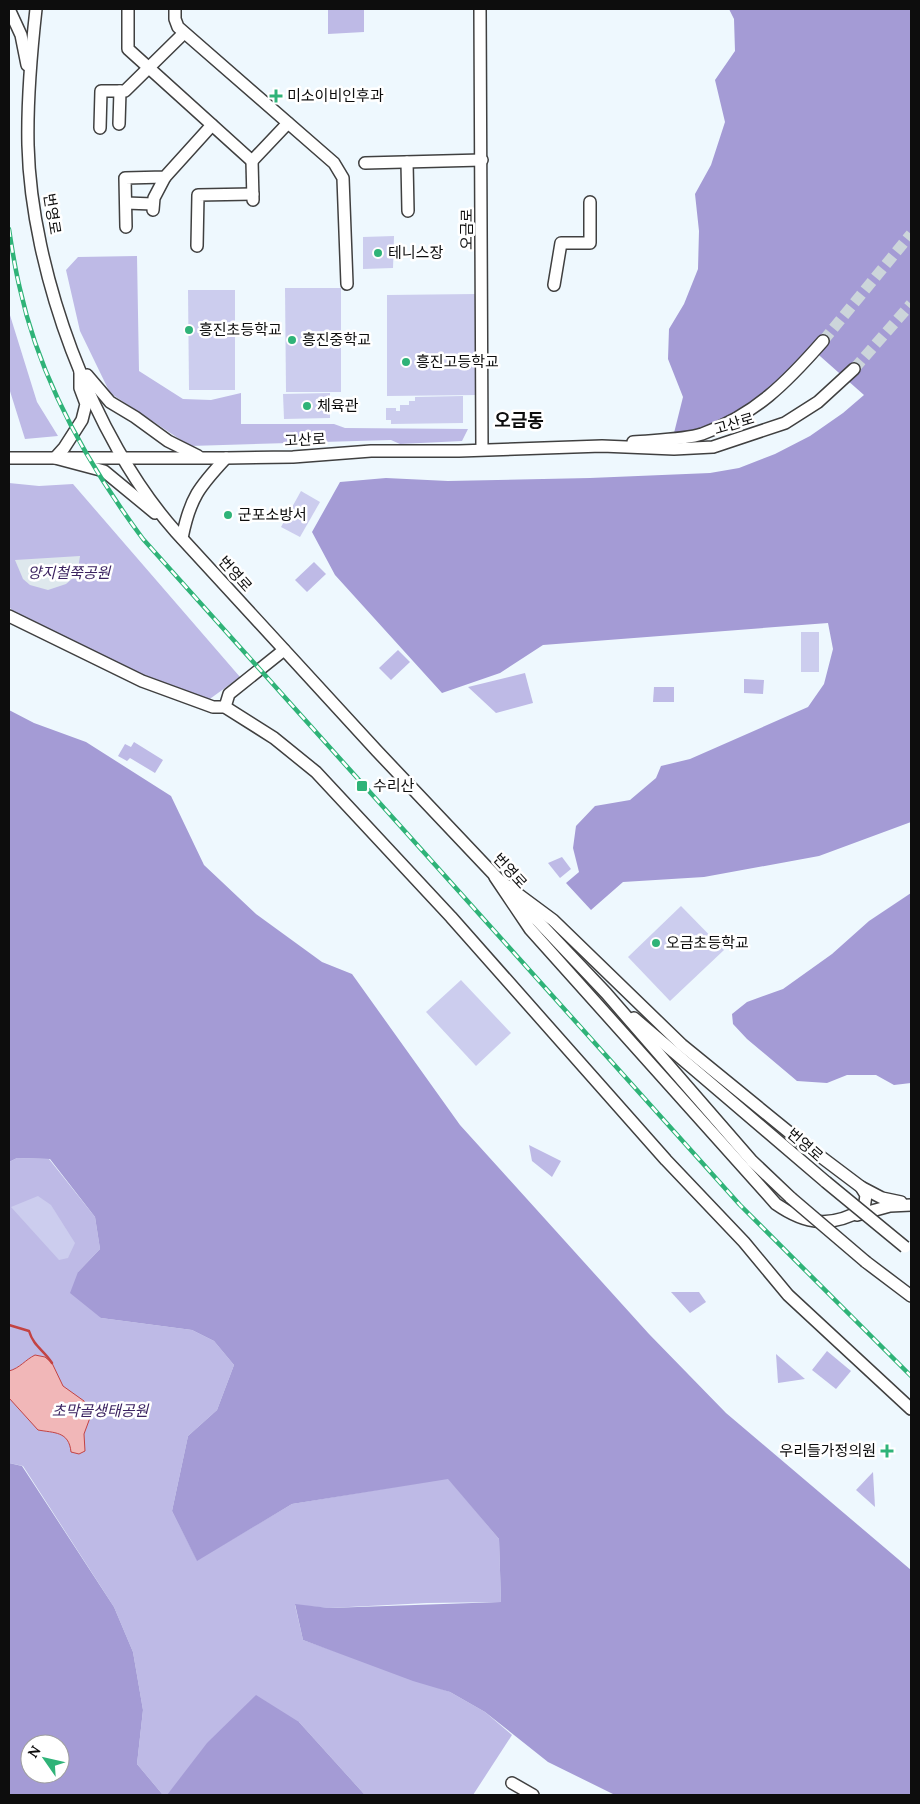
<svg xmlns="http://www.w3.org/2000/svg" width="920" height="1804" font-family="Lora,'Noto Sans KR',serif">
	<rect width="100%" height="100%" fill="#eef8fe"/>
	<!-- green -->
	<g fill="#bebae6">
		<path d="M328,9h36v23l-36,2z"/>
		<path d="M137,256l2,115 44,28 28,1 30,-7v31h93l11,4 123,1 -6,12 -62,3 -9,-4 -201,6 -80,-53 -30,-62 -14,-61 12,-13z"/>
		<path d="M9,312l28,90 21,34 -33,3 -16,-51z"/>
		<path d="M9,483l30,3 34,-2 167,193 -33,24 -89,-37 -105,-53 -4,-4z"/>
		<path d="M314,562l12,12 -19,18 -12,-12z"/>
		<path d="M398,650l12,12 -19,18 -12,-12z"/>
		<path d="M525,673l8,30 -37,10 -28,-26z"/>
		<path d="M744,679l20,1 -1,14 -19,-1z"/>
		<path d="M654,687h20v15h-21z"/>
		<path d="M134,742l29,18 -8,13 -25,-15 -3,3 -9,-5 7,-12 6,3z"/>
		<path d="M562,857l9,12 -11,9 -12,-15z"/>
		<path d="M529,1145l32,16 -9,16 -20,-16z"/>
		<path d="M17,1158l32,1 46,58 5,32 -22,23 23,46 91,12 22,11 20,24 -17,45 -29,26 -16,75 25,49 95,-56 156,-26 51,61 2,63 -74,1 -98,5 -34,-3 8,35 147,52 35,20 27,23 -39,60h-108l-66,-73 -132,73h-4l-26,-31 6,-54 -10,-58 -19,-45 -91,-141 -14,-3v-301z"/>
		<path d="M671,1292h28l7,10 -16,11z"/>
		<path d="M827,1351l24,20 -15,18 -24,-19z"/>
		<path d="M776,1354l29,25 -27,4z"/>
		<path d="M873,1472l2,35 -19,-17z"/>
	</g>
	<!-- forest -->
	<g fill="#a49bd5" fill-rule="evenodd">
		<path d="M729,9h182v813l-92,34 -115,21 -81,5 -32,28 -25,-27 13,-11 -6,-24 3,-22 19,-20 35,-6 26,-22 5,-12 29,-7 118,-52 16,-23 9,-35 -5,-26 -285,22 -43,28 -58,20 -107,-118 -23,-43 28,-50 46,-4 62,3 142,-3 120,-5 29,-5 36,-14 35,-18 33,-23 21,-18 -52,-46 -14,19 -59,47 -49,16 -16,2 9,-36 -15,-38 1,-30 15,-25 14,-35 1,-38 -4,-37 16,-29 14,-43 -10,-42 20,-29 -1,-32z"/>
		<path d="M9,710l25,13 52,19 85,54 33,69 52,49 66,48 30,12 108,151 189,209 77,79 185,157v225h-296l-67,-33 -63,-50 -35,-20 -37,-11 -110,-41 -8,-36 34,4 172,-6 -2,-63 -51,-60 -156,25 -95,57 -25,-50 16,-75 29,-26 17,-45 -20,-24 -22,-11 -91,-12 -31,-25 8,-21 22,-23 -5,-32 -45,-58 -33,-1 -8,4z"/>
		<path d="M911,893v190l-17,2 -18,-10h-29l-20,8 -30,-2 -50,-42 -14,-15 -1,-10 15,-12 36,-13 49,-35 37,-33z"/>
		<path d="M9,1463l13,3 92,141 19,45 10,58 -6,54 26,31h-154zM30,1744h30v30h-30z"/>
		<path d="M256,1695l43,27 66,73h-198l40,-52z"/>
	</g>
	<!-- pitch -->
	<g fill="#cccdee">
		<path d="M394,236l-1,32 -30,1v-32z"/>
		<path d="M285,288h56v104h-55z"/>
		<path d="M188,290h47v100h-46z"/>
		<path d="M476,294v101l-89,1v-101z"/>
		<path d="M330,393v25l-46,1 -1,-25z"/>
		<path d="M463,396v27l-72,1v-4h-5v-12h10v3h4v-6h9v-4h6v-4z"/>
		<path d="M301,491l19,11 -20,35 -19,-10z"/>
		<rect x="801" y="632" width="18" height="40"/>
		<path d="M681,906l43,44 -54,51 -42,-44z"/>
		<path d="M461,980l50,53 -35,33 -50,-54z"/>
		<path d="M38,1196l13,9 24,38 -7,15 -9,2 -48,-53z"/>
	</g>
	<!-- plaza -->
	<path fill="#dee8ed" d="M80,556l-2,13 -5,9 -7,6 -18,6 -18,-5 -7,-6 -8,-19z"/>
	<!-- water -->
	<path fill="#f1b7b8" stroke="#c34343" d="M35,1355l10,2 7,6 11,23 21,15 7,14 -7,19 1,17 -6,3 -8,-2c-2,-21 -17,-19 -33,-22l-29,-32v-27c11,-3 16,-11 26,-16z"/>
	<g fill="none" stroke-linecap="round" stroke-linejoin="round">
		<!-- stream -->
		<path stroke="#c34343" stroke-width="2.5" d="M9,1325l20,6c5,16 14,18 23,32"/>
		<!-- minor-tunnel -->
		<g stroke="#ccd5da" stroke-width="11" stroke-dasharray="11 5.5" stroke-linecap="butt">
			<path d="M823,341l88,-107"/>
			<path d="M854,369l57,-65"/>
		</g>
		<defs>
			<g id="minor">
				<path d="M9,9l12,26 6,30"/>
				<path d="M36,9c-5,45 -9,90 -8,136 3,125 64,293 148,387l201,219 229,242 146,168 39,37"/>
				<path d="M128,9v40l124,112 36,-38"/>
				<path d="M175,9v10l3,8 156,136 9,15 4,106"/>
				<path d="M480,9l2,440"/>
				<path d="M119,124l1,-33"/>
				<path d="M100,128l1,-37h24l59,-58"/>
				<path d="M252,161l1,39"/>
				<path d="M407,162l1,49"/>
				<path d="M365,163l117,-3"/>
				<path d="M126,203l27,1"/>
				<path d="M153,210l1,-12 11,-21"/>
				<path d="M126,227l-1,-49 40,-1 47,-52"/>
				<path d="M197,246l1,-51 55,-1"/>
				<path d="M554,285l7,-42h29v-41"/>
				<path d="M80,372v16l6,16 -4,16 -18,28 -9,10 49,13 51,42"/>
				<path d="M87,375l23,27 25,15 33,24 30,15"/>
				<path d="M633,442c21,-2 51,-2 69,-8 53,-19 85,-52 121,-93"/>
				<path d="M9,458h217l67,-1 78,-6h88l143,-5 72,3 39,-2 72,-24 33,-21 36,-33"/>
				<path d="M182,538c8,-40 17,-51 44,-80"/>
				<path d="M9,616l133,65 71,26h12l49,31 42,34 135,145 215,243 78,82 44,53 123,114"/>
				<path d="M225,707l4,-13 55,-44"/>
				<path d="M495,877l58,43 129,125 114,93 65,49 5,8 -2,14c-33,19 -58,16 -88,-5l-246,-275z"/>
				<path d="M634,1018l192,164"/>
				<path d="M861,1187l21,11 19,4"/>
				<path d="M857,1215l33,-9 21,-1"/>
				<path d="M866,1262l45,34"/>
				<path d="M512,1783l21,12"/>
			</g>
		</defs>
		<!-- minor casing -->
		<use href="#minor" stroke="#404040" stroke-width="14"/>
		<!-- minor -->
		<use href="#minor" stroke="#fff" stroke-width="11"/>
		<defs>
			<path id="rail" d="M9,229c3,20 6,40 11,60 20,91 68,176 123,250l597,666 171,171"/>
		</defs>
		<!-- rail casing -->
		<use href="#rail" stroke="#2fb378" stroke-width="4.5"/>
		<!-- rail -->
		<use href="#rail" stroke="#fff" stroke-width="2.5" stroke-dasharray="8" stroke-linecap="butt"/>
		<defs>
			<g id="minor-bridge">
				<path d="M826,1182l79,65"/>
				<path d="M791,1198l75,64"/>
			</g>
		</defs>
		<!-- minor-bridge casing -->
		<use href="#minor-bridge" stroke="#404040" stroke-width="14" stroke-linecap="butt"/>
		<!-- minor-bridge -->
		<use href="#minor-bridge" stroke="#fff" stroke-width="11"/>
	</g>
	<!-- markers -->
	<g fill="#2fb378" stroke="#fff" stroke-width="2">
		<path d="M273.5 88.5h5v5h5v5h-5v5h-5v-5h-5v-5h5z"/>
		<circle cx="378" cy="253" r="5"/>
		<circle cx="189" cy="330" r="5"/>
		<circle cx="292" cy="340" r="5"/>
		<circle cx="406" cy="362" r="5"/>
		<circle cx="307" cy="406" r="5"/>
		<circle cx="228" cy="515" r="5"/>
		<rect x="356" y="780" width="12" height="12" rx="2.5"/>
		<circle cx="656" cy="943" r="5"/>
		<path d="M884.5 1443.5h5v5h5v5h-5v5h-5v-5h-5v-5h5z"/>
	</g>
	<g text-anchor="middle" stroke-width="5" stroke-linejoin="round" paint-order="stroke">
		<!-- poi labels -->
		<g font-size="15" fill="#0d0d0d" stroke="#fff" text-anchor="start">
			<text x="287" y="101">미소이비인후과</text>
			<text x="388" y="258">테니스장</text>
			<text x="199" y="335">흥진초등학교</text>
			<text x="302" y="345">흥진중학교</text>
			<text x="416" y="367">흥진고등학교</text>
			<text x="317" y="411">체육관</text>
			<text x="238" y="520">군포소방서</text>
			<text x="373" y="791">수리산</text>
			<text x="666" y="948">오금초등학교</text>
			<text x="876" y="1456" text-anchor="end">우리들가정의원</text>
		</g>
		<!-- street labels -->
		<g font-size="15" fill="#0d0d0d" stroke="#fff">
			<text transform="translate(52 214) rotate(81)" y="5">번영로</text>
			<text transform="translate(467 229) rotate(-90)" y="5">오금로</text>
			<text transform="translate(734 424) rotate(-17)" y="5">고산로</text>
			<text transform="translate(305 440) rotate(-3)" y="5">고산로</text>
			<text transform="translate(235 574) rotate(48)" y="5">번영로</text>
			<text transform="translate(510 871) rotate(47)" y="5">번영로</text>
			<text transform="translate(805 1145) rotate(41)" y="5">번영로</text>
		</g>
		<!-- park labels -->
		<g font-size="15" font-style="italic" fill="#3b2260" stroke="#fff">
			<text x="69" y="578">양지철쭉공원</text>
			<text x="100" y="1416">초막골생태공원</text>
		</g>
		<!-- quarter labels -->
		<g font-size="18" font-weight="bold" fill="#0d0d0d" stroke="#fff">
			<text x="519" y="427">오금동</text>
		</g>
	</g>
	<!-- border -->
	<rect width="920" height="1804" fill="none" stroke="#0d0d0d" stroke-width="20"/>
	<!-- north arrow -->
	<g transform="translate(45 1759) rotate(304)"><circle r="24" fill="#ffffff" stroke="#9e9e9e"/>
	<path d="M0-4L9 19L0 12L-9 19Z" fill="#2fb378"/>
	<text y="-8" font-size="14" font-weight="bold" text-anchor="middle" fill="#0d0d0d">N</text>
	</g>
</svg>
